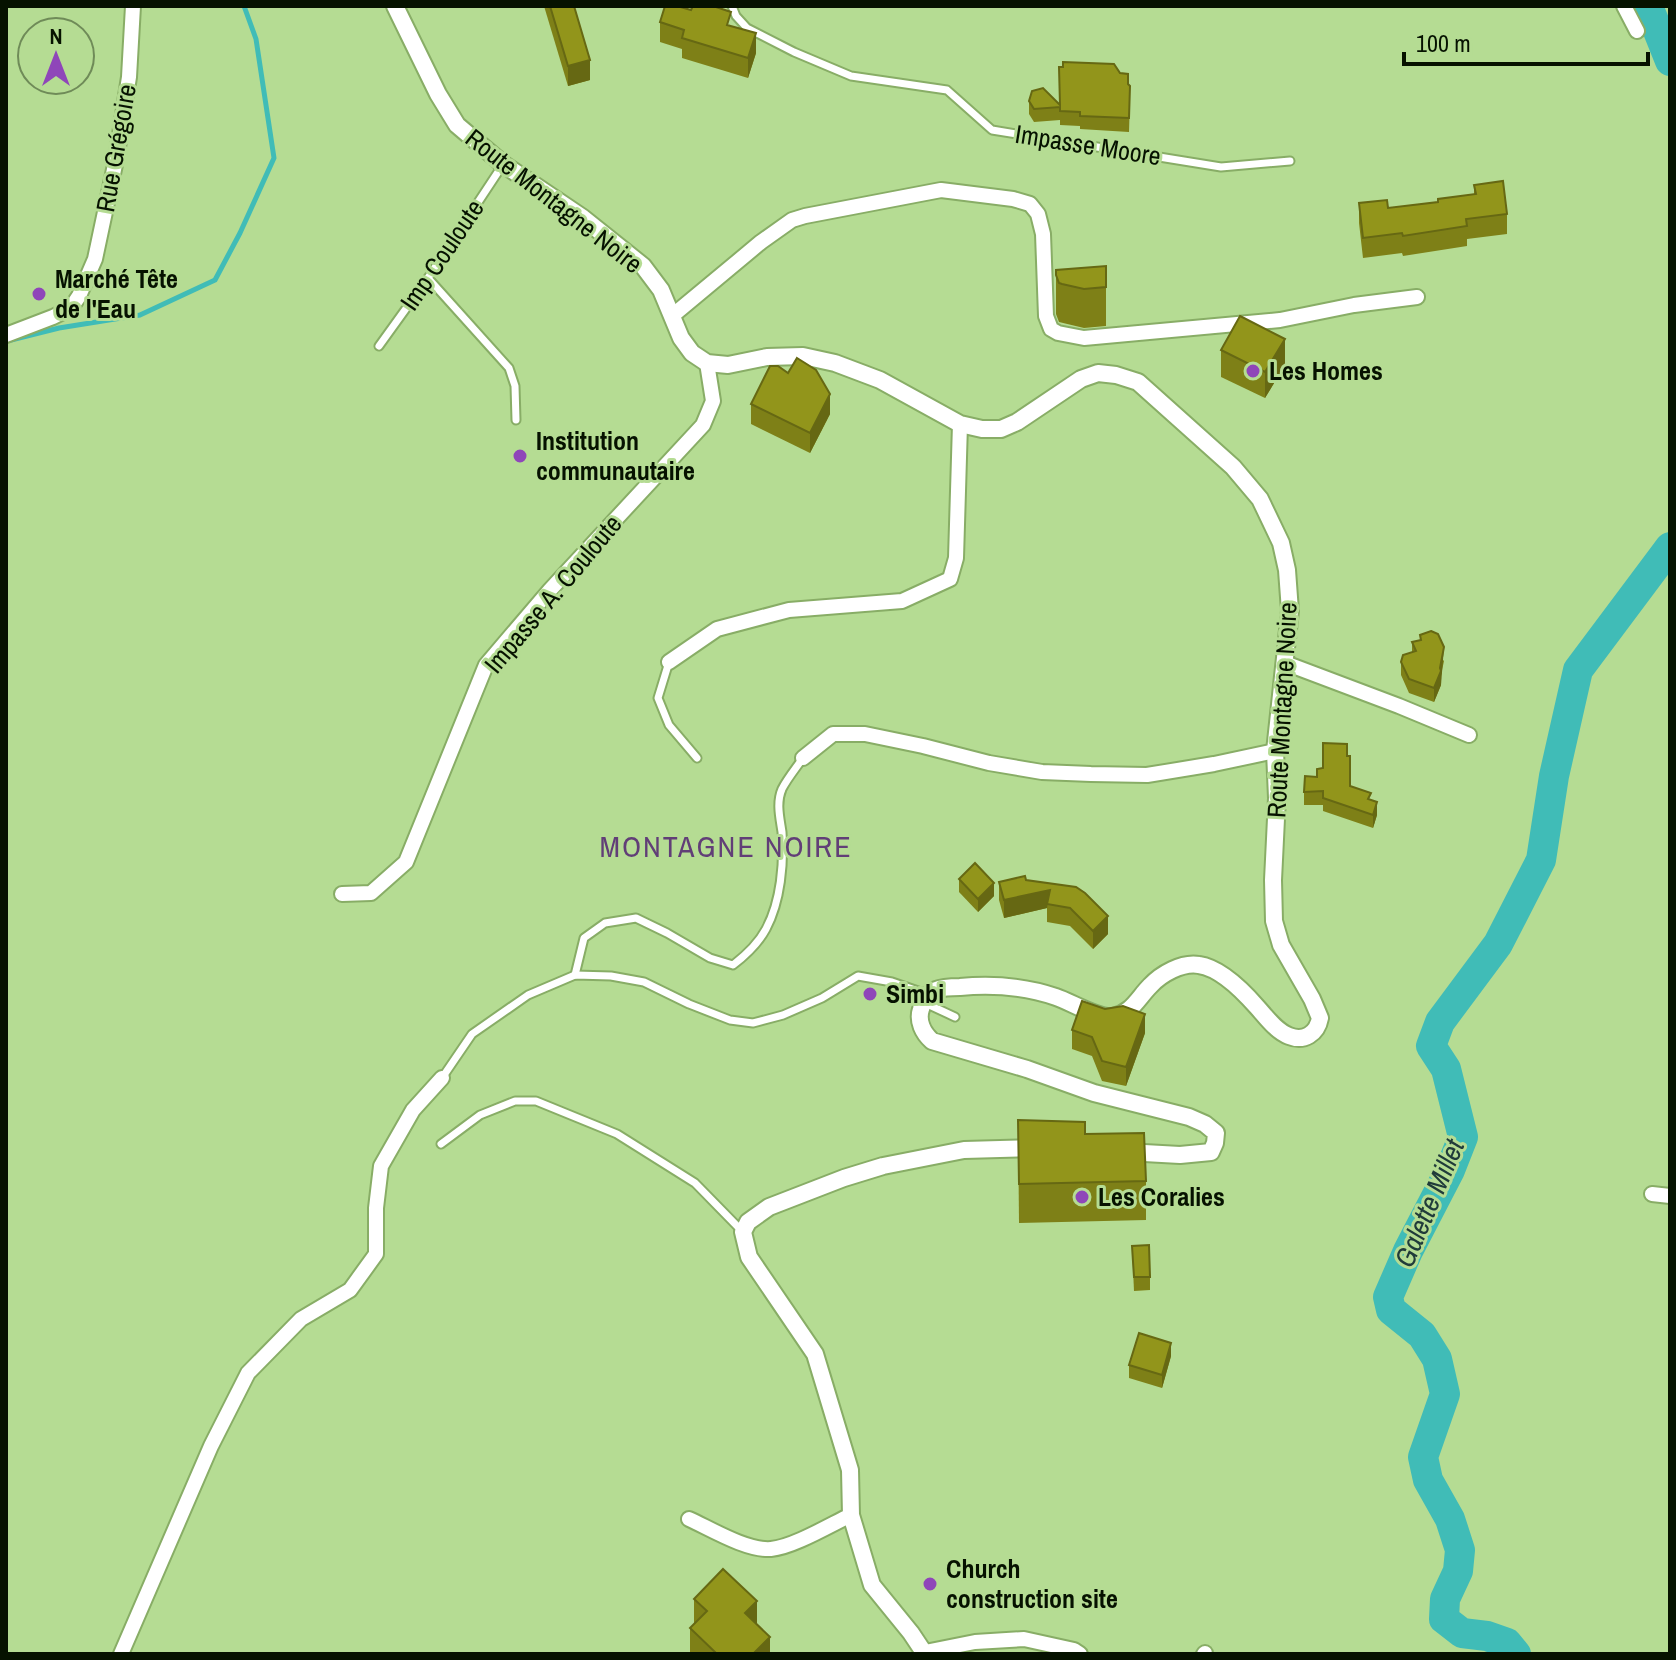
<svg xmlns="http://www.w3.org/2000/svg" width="1676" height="1660" font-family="'Archivo Narrow',sans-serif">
	<rect width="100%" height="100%" fill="#b5dc93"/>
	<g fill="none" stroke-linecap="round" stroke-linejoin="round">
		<!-- stream -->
		<path stroke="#40bcb7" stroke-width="5" d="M11,340l48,-12 81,-13 75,-35 25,-47 34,-75 -18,-119 -12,-33"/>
		<!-- river -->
		<g stroke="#40bcb7" stroke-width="30">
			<path d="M1648,6l22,55"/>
			<path d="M1516,1654l-9,-11 -20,-7 -25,-3 -18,-14 1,-20 13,-28 2,-21 -10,-31 -22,-39 -5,-23 22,-63 -8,-35 -15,-24 -31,-25 -3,-13 20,-46 42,-81 13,-33 -17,-68 -15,-23 9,-24 58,-78 43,-84 13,-84 24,-106 92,-123"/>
		</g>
		<defs>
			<g id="service">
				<path d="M732,6l4,10 11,12 47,24 57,24 96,14 45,40 229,37 69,-6"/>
				<path d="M428,278l81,90 6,18 1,34"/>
				<path d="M379,346l49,-68 74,-112"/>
				<path d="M669,662l-11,36 11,27 28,33"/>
				<path d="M575,975l9,-37 21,-15 31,-5 31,15 43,25 23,7c13,-10 25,-21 33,-36 15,-28 18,-66 16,-97 -2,-14 -6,-29 0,-43 5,-10 14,-21 21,-31"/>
				<path d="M925,1003l30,14"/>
				<path d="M442,1078l30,-44 56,-39 47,-20 36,1 33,6 45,22 41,16 23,3 30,-8 39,-17 36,-22 34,6 35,12"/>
				<path d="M441,1144l39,-29 35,-14h21l81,33 78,49 46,47"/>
			</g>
			<g id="minor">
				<path d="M1624,6l13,25"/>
				<path d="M672,316l89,-74 31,-22 13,-4 136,-26 72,9 17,5 8,10 5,20 3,82 5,13 7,4 26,5 196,-18 74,-15 63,-8"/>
				<path d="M6,335l47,-18 18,-9 8,-12 16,-37 21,-99 13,-83 4,-71"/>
				<path d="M669,662l48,-33 72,-19 113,-9 48,-22 6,-21 4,-134"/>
				<path d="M1285,663l114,43 70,29"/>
				<path d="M803,758l30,-24h32l58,12 66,17 53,9 49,2 56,1 67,-11 61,-13"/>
				<path d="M342,894l29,-1 35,-31 80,-197 64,-75 153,-165 10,-24 -6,-38"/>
				<path d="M1652,1194l18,2"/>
				<path d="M689,1519c22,10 58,32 82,30 22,-2 59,-24 80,-34"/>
				<path d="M925,1652l50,-10 49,-3 50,11 6,4"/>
				<path d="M121,1654l90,-208 37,-73 53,-54 49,-29 26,-36v-46l5,-42 32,-56 29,-32"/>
				<path d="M1204,1654l1,-1"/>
			</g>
			<g id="tertiary">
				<path d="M395,6l43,88 19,31 46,39 80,54 60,48 18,24 20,48 11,15 15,10 21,2 39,-8 36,-1 32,7 45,17 80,44 22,5h19l16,-7 64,-43 17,-6 18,2 22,7 95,85 27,32 21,44 6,27 3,41 -15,140 2,47 -4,82 1,41 7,24 31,54 8,19c-3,16 -16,24 -31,18 -13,-5 -23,-19 -32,-29 -14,-16 -37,-39 -58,-42 -17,-3 -38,9 -49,21 -12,12 -18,27 -37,31 -15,2 -42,-15 -57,-20 -32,-11 -63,-13 -96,-10 -8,0 -17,0 -24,3 -8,4 -13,11 -15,19 -4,12 2,24 11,32l95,28 67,24 95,24 16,7 11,9 -1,10 -4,9 -31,3 -54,-3"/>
				<path d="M925,1654l-14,-21 -39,-48 -21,-70 -1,-45 -35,-116 -66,-97 -6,-25 5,-10 21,-15 75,-29 39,-12 81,-16 75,-2"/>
			</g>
		</defs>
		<!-- service casing -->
		<use href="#service" stroke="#88ad66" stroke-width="11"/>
		<!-- minor casing -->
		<use href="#minor" stroke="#88ad66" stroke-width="18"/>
		<!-- tertiary casing -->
		<use href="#tertiary" stroke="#88ad66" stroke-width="20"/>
		<!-- service -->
		<use href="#service" stroke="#fff" stroke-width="7"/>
		<!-- minor -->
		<use href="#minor" stroke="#fff" stroke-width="14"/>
		<!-- tertiary -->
		<use href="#tertiary" stroke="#fff" stroke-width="16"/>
	</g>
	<!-- wall -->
	<g fill="#7e8017">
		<path d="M544,6h30l16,74 -22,6z"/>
		<path d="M660,22l71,4 25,27 -8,25 -66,-20v-9l-22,-7z"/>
		<path d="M1130,99l-1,33 -49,-3v-3l-20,-1v-5l-26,2 -5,-8v-13l31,3z"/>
		<path d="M1474,185l33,29v20l-40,5v7l-64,10 -1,-3 -39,5 -4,-35v-20l29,5 50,-6 36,-7z"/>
		<path d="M1106,266v60l-22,2 -25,-6 -3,-8v-44z"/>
		<path d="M1221,350l64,15 -20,33 -44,-21z"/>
		<path d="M751,404l79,10 -20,39 -59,-29z"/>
		<path d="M1420,635l24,26 -3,14v10l-7,17 -25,-9 -8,-18v-13l11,-10v-10l8,-2z"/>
		<path d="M1347,756l3,30 21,14 6,15 -4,13 -50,-17v-6h-19v-13l19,-24z"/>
		<path d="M959,879l35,17 -16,16 -19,-20z"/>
		<path d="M1026,880l82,54 -15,15 -23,-23 -23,-4v-14l-43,10 -5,-18v-18z"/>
		<path d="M1072,1030l73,3 -19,53 -24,-5 -10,-25 -20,-7z"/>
		<path d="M1018,1120l67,14 61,47v39l-127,3z"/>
		<path d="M1132,1246l18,31v13l-16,1z"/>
		<path d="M1171,1356l-9,32 -33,-10v-13z"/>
		<path d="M694,1599l63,25 13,30h-80v-26l4,-4z"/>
	</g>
	<!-- shaded-wall -->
	<g fill="#666813">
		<path d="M756,33v20l-8,25v-20z"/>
		<path d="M590,60v20l-22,6v-20z"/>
		<path d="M1285,339v26l-20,33v-26z"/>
		<path d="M830,394v20l-20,39v-20z"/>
		<path d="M1444,647l-3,38 -7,17v-14z"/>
		<path d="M1377,802v13l-4,13v-13z"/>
		<path d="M994,883v13l-16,16v-13z"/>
		<path d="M1050,890l-3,18 -43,10v-18z"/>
		<path d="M1108,916v18l-15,15v-18z"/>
		<path d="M1145,1014v19l-19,53v-19z"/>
		<path d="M1171,1343v13l-9,32v-13z"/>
		<path d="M757,1601v27l-12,-15z"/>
		<path d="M770,1637v17h-17z"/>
	</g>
	<!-- building -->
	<g fill="#92951b" stroke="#666813" stroke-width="2">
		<path d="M550,6h24l16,54 -22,6z"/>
		<path d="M665,6h12l14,4 2,-4h20l18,6 -4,13 29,8 -8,25 -66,-20 2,-8 -24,-8z"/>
		<path d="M1063,62l51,2 6,9 8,1v10l2,2 -1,32 -49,-2v-4l-20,-1v-4l-26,2 -5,-8 3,-10 11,-3 17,17 -1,-38h4z"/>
		<path d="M1503,181l4,33 -41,5 1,7 -64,10 -1,-3 -39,5 -4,-35 28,-3 1,8 50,-6v-3l38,-5 -2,-9z"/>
		<path d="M1106,266v21l-22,2 -22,-5 -3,-1 -3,-8v-5z"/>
		<path d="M1240,316l45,23 -20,33 -44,-22z"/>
		<path d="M797,358l19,12 14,24 -20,39 -59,-29 19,-38h8l10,7z"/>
		<path d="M1431,631l7,3 6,13 -4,21 1,3 -7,17 -25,-9 -8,-17 2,-7 13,-4 -4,-9 9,-2 -1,-5z"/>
		<path d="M1323,743l24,1v12h3v30l21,7 -3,6 9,3 -4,13 -50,-17v-7l-19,1 1,-16 12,1v-8l6,-1z"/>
		<path d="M975,863l19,20 -16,16 -19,-20z"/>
		<path d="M1025,876l1,4 50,7 9,6 23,23 -15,15 -23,-23 -23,-4 3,-14 -46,10 -5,-18z"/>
		<path d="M1082,1001l23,8 18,-3 22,8 -19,53 -24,-6 -10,-24 -20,-7z"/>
		<path d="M1018,1120l67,2v12l59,-1 2,48 -127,3z"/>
		<path d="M1149,1245l1,32h-16l-2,-31z"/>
		<path d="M1139,1333l32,10 -9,32 -33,-10z"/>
		<path d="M723,1569l34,32 -12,12 25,24 -17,17h-38l1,-1 -26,-25 17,-17 -13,-12z"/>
	</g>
	<!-- markers -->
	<g fill="#8f46b9" stroke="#b5dc93" stroke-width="3">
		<circle cx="39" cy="294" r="8"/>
		<circle cx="1253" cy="371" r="8"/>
		<circle cx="520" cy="456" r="8"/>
		<circle cx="870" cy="994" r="8"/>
		<circle cx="1082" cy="1197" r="8"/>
		<circle cx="930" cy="1584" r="8"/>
	</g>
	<g text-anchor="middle" stroke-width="6" stroke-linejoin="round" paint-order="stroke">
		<!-- street labels -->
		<g font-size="26" fill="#061200" stroke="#b5dc93">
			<text transform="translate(1088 145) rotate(9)" y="9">Impasse Moore</text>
			<text transform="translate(116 148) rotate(-80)" y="9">Rue Grégoire</text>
			<text transform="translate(554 201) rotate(38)" y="9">Route Montagne Noire</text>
			<text transform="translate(442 255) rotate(-56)" y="9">Imp Couloute</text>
			<text transform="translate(553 594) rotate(-50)" y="9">Impasse A. Couloute</text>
			<text transform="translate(1282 710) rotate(-87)" y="9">Route Montagne Noire</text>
		</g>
		<!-- poi labels -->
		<g font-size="26" font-weight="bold" fill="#061200" stroke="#b5dc93" text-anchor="start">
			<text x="55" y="288">Marché Tête<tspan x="55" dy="30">de l'Eau</tspan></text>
			<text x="1269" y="380">Les Homes</text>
			<text x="536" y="450">Institution<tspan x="536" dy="30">communautaire</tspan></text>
			<text x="886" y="1003">Simbi</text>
			<text x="1098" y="1206">Les Coralies</text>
			<text x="946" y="1578">Church<tspan x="946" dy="30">construction site</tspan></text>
		</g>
		<!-- water labels -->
		<g font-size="28" font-style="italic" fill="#203b3a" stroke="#b5dc93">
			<text transform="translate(1429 1203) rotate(-67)" y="10">Galette Millet</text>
		</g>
		<!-- quarter labels -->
		<g font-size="30" letter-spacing="2" fill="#613e77" stroke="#b5dc93">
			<text x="726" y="857">MONTAGNE NOIRE</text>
		</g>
	</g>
	<!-- border -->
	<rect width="1676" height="1660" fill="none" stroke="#061200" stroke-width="16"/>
	<!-- north arrow -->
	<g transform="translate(56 56)"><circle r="38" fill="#b5dc93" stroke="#6f8b58" stroke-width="2"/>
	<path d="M0-6L14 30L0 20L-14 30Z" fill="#8f46b9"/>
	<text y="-12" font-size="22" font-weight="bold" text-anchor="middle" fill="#061200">N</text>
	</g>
	<!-- scale -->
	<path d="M1404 52v12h244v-12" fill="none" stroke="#061200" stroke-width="4"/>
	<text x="1416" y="52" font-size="24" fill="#061200" stroke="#b5dc93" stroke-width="6" paint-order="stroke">100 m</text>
</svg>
